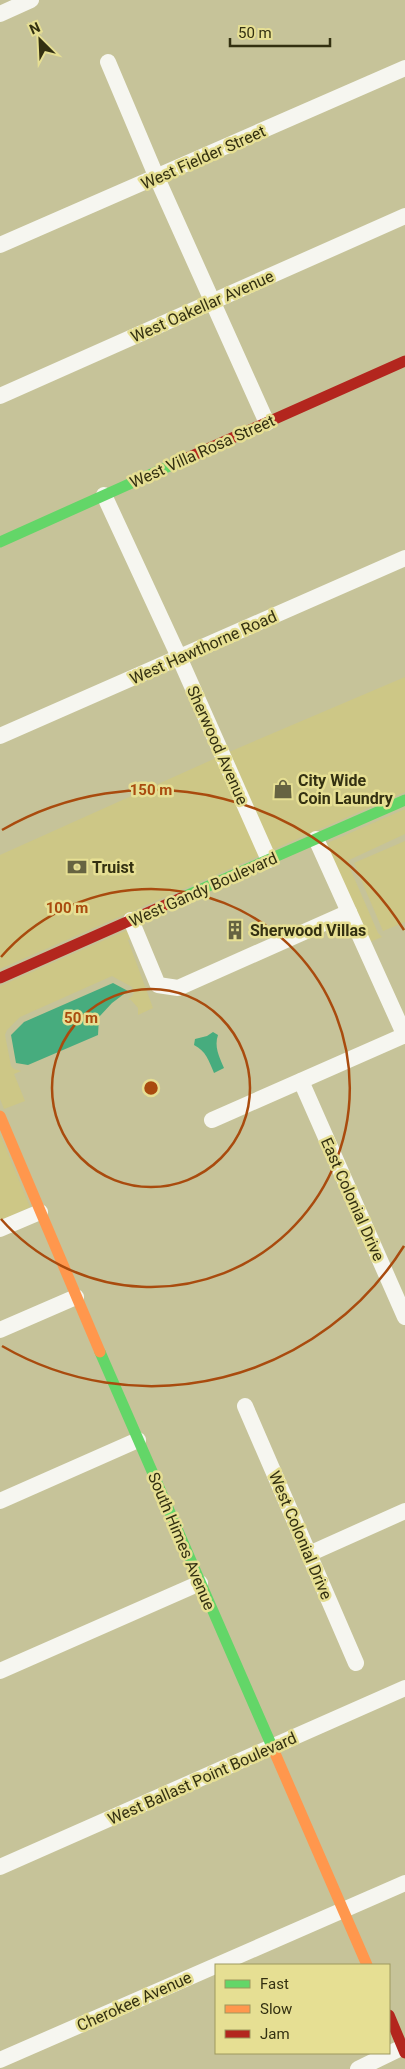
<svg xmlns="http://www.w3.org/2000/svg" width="405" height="2069" font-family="Roboto,sans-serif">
	<rect width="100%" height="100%" fill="#c6c399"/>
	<!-- built -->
	<g fill="#cdc786">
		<path d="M405,677v115l-133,58 -43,-98z"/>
		<path d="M216,758l43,98 -259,113v-114z"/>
		<path d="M405,809v25l-56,26v6l29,67 4,4 -12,5 -45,-98z"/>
		<path d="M405,841v81l-22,9 -29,-68z"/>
		<path d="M127,930l4,8 -3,2 25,68 -15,7v-7l-7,-8h-3l5,-5 1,-3 -2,-5 -20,-11 -92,41 -13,13 -2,5 6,31 3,3 7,2 -7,3 11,27 -21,8 -4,-10v-113z"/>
		<path d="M0,1134l30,73 -30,14z"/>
	</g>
	<!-- water -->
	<g fill="#47ac7e">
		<path d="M113,983l15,8 -16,12 -13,14 -1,18 -70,30 -12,-2 -5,-28 13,-13z"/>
		<path d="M213,1032l5,3c-4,12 1,21 6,33l-10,5c-5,-12 -8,-22 -20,-28l1,-6 12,-3z"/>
	</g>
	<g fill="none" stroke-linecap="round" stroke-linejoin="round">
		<!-- street -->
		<g stroke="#f6f6f0" stroke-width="16">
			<path d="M0,14l31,-14"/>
			<path d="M108,62l49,116 110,245"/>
			<path d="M0,245l405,-177"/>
			<path d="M0,396l405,-180"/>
			<path d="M104,495l75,162 90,203"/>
			<path d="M0,736l405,-178"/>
			<path d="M316,839l89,197"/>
			<path d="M131,920l27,65 20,3 171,-76"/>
			<path d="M301,1081l104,236"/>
			<path d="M212,1120l193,-85"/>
			<path d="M0,1229l40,-17"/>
			<path d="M0,1330l76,-33"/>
			<path d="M245,1406l111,257"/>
			<path d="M0,1501l138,-61"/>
			<path d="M309,1554l96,-43"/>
			<path d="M0,1671l200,-88"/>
			<path d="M0,1867l405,-179"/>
			<path d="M0,2060l405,-177"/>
			<path d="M358,2069l47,-23"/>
		</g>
		<!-- fast -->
		<g stroke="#63d668" stroke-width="11">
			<path d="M0,542l185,-83"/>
			<path d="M181,898l224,-98"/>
			<path d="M100,1352l174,399"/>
		</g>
		<!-- slow -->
		<g stroke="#ff974d" stroke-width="11">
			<path d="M0,1116l100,236"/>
			<path d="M274,1751l93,214"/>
		</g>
		<!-- jam -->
		<g stroke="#b3261e" stroke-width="11">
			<path d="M185,459l220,-98"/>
			<path d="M0,978l181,-80"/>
			<path d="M389,2015l16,38"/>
		</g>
	</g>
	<!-- distance rings -->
	<g fill="none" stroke="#a94b0e" stroke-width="2.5">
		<circle cx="151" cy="1088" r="99"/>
		<path d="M1 957A199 199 0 1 1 1 1219"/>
		<path d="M404 1246A298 298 0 0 1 2 1346M2 830A298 298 0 0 1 404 930"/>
	</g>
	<!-- icons -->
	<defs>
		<symbol id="shop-bare" viewBox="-9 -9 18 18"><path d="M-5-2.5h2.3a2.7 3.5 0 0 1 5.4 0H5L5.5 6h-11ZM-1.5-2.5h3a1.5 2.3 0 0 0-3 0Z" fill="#666341" stroke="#e6df93" stroke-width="2.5" paint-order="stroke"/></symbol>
		<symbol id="bank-bare" viewBox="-9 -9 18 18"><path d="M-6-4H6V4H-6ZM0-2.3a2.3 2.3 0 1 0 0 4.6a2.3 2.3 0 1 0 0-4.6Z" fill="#666341" stroke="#e6df93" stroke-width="2.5" paint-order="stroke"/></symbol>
		<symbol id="building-bare" viewBox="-9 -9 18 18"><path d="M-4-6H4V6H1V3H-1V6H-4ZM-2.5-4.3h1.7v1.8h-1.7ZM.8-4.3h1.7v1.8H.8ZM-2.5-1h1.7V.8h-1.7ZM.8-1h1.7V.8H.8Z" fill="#666341" stroke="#e6df93" stroke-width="2.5" paint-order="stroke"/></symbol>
	</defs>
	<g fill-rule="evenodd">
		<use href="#shop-bare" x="269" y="775" width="28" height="28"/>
		<use href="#bank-bare" x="63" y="853" width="28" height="28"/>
		<use href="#building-bare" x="221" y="916" width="28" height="28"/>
	</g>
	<g text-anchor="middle" stroke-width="5" stroke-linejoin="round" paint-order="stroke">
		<!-- street labels -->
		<g font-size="16" fill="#333011" stroke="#e6df93">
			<text transform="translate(203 157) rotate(-24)" y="6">West Fielder Street</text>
			<text transform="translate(202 306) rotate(-24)" y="6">West Oakellar Avenue</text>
			<text transform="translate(202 451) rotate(-24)" y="6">West Villa Rosa Street</text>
			<text transform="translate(203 647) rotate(-24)" y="6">West Hawthorne Road</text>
			<text transform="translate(218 745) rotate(66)" y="6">Sherwood Avenue</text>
			<text transform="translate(203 889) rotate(-24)" y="6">West Gandy Boulevard</text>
			<text transform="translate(353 1199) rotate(66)" y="6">East Colonial Drive</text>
			<text transform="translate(301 1535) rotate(67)" y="6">West Colonial Drive</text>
			<text transform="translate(182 1541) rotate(67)" y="6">South Himes Avenue</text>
			<text transform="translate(202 1778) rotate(-24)" y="6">West Ballast Point Boulevard</text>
			<text transform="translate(134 2001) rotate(-24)" y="6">Cherokee Avenue</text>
		</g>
		<!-- poi labels -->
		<g font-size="16" font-weight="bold" fill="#333011" stroke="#e6df93" text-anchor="start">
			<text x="298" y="786">City Wide<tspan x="298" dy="18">Coin Laundry</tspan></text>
			<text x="92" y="873">Truist</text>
			<text x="250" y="936">Sherwood Villas</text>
		</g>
	</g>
	<circle cx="151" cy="1088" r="8" fill="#a94b0e" stroke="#e6df93" stroke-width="2.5"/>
	<g font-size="15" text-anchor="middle" font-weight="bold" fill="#a94b0e" stroke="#e6df93" stroke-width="5" stroke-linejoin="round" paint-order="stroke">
		<text x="151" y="795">150 m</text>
		<text x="67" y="913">100 m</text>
		<text x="81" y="1023">50 m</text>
	</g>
	<!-- legend -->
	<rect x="215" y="1964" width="175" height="90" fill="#e6df93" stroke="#9e995f"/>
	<rect x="225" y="1980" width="25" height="8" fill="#63d668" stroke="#9e995f"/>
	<text x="260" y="1989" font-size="15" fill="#333011">Fast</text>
	<rect x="225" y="2005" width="25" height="8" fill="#ff974d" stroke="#9e995f"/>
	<text x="260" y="2014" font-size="15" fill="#333011">Slow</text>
	<rect x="225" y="2030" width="25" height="8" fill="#b3261e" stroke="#9e995f"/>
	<text x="260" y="2039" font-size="15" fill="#333011">Jam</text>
	<!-- north arrow -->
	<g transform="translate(40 40) rotate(336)" stroke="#e6df93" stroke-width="4" paint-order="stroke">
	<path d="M0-4L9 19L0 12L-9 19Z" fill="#333011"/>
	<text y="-8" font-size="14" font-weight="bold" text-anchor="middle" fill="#333011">N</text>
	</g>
	<!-- scale -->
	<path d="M230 38v8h100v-8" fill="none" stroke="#333011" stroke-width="2.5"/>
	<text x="238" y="38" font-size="15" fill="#333011" stroke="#e6df93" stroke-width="4" paint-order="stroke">50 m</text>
</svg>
